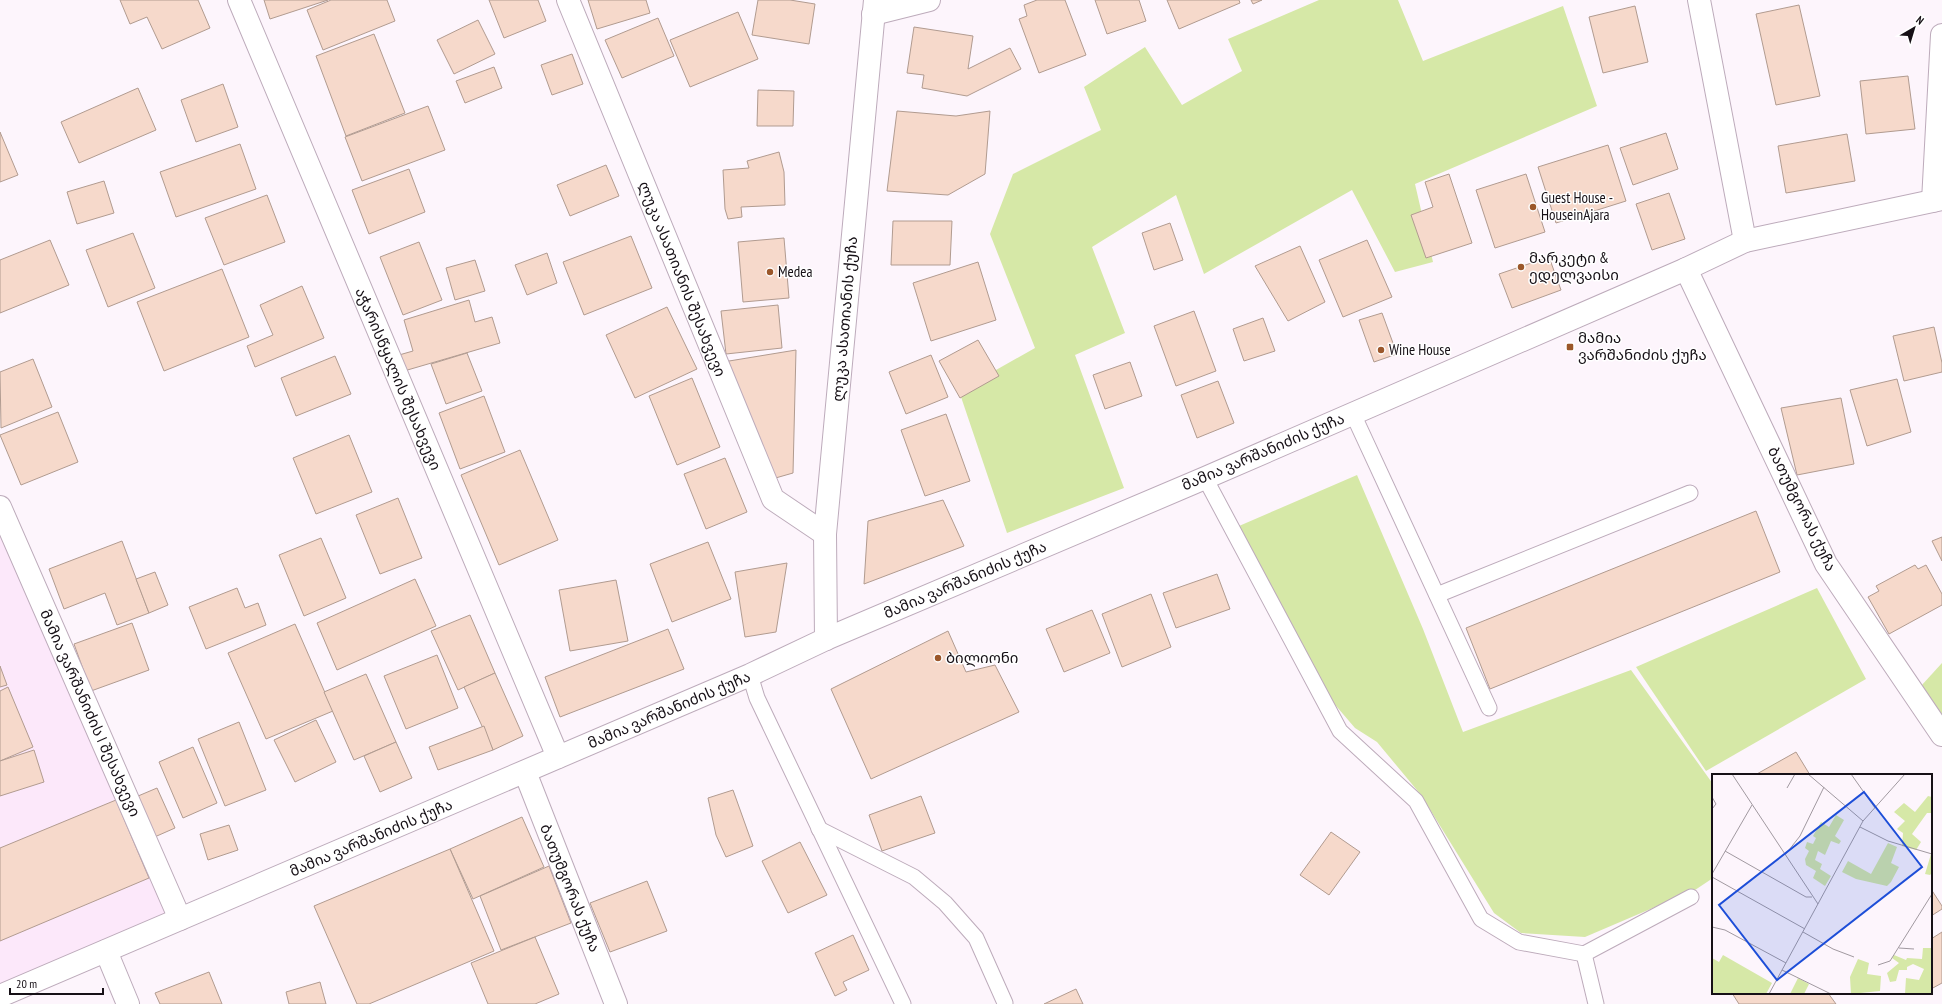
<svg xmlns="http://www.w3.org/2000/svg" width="1942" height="1004" font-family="'PT Sans Narrow','Noto Sans Georgian',sans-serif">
	<rect width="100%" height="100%" fill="#fdf5fc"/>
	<!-- built -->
	<path fill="#fce8fa" d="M0,507l180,412 -180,77z"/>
	<!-- green -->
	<g fill="#d6e8a7">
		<path d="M1319,0h79l25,61 140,-55 34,100 -182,78 18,78 -38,10 -43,-82 -148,84 -28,-79 -84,52 33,86 -50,22 49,133 -117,45 -48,-142 76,-43 -45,-114 23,-60 88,-44 -17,-43 61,-40 37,58 60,-34 -14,-32z"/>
		<path d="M1357,475l66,154 40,103 168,-62 82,114v94l-18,12 -110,47 -64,-4 -27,-20 -73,-118 -44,-53 -22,-14 -42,-49 -74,-153z"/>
		<path d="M1817,588l49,91 -160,92 -70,-104z"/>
		<path d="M1942,663v77l-31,-43z"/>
	</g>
	<!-- building -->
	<g fill="#f6d9cb" stroke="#b19b90">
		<path d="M120,0h78l12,28 -48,21 -15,-32 -17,7z"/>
		<path d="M264,0h64l-58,19z"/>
		<path d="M331,0h56l8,21 -72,29 -16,-40z"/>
		<path d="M489,0h49l8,21 -42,17z"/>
		<path d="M588,0h58l4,13 -53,16z"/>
		<path d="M758,0h32l25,4 -6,40 -57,-9z"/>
		<path d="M1037,0h28l21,55 -47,18 -20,-54 8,-3 -3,-11z"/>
		<path d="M1095,0h44l7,21 -39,13z"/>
		<path d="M1167,0h72l1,3 -61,26z"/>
		<path d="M1251,0h11l-9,4z"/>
		<path d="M1799,5l21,91 -44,9 -20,-91z"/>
		<path d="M1635,6l13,56 -45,11 -14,-56z"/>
		<path d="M738,12l20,47 -68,28 -20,-47z"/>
		<path d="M658,18l16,38 -52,22 -17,-38z"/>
		<path d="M478,20l17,34 -41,20 -17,-34z"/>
		<path d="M914,27l59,9 -5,33 42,-21 11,21 -54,27 -45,-8 2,-13 -17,-2z"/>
		<path d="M374,34l31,79 -59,23 -30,-80z"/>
		<path d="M572,54l11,30 -31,11 -11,-30z"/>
		<path d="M494,67l8,21 -37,15 -9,-22z"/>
		<path d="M1908,76l7,53 -49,5 -6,-53z"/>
		<path d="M223,84l15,43 -42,15 -15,-42z"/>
		<path d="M138,88l18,42 -77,33 -18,-41z"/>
		<path d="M758,90l36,1 -1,35h-36z"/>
		<path d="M428,106l17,44 -83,31 -17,-44z"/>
		<path d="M897,111l59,5 34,-5 -5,63 -37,21 -61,-4z"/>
		<path d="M0,132l18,43 -18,7z"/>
		<path d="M1666,133l12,36 -45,16 -13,-37z"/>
		<path d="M1847,134l8,47 -69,12 -8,-47z"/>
		<path d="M240,144l16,45 -80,28 -16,-45z"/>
		<path d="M1608,145l18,56 -70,22 -18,-56z"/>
		<path d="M779,152l5,20 1,33 -44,2 1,10 -14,2 -3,-10 -2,-39 26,-2 -2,-7z"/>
		<path d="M606,165l13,31 -49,20 -13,-31z"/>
		<path d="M409,169l16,43 -56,22 -17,-44z"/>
		<path d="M1449,174l23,69 -46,15 -15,-43 22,-8 -8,-25z"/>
		<path d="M1526,174l19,58 -50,16 -19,-58z"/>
		<path d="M104,181l10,32 -37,11 -10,-32z"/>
		<path d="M1669,193l16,46 -33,11 -16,-46z"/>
		<path d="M267,195l18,47 -61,23 -19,-47z"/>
		<path d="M893,221h59l-2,44h-59z"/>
		<path d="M1170,223l13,37 -29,10 -12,-37z"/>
		<path d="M133,233l22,55 -47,19 -22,-57z"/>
		<path d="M631,236l21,52 -68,27 -21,-53z"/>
		<path d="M784,238l5,60 -46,4 -5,-60z"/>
		<path d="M50,240l19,45 -69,28v-53z"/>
		<path d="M1367,240l25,57 -49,20 -24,-57z"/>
		<path d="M419,242l23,58 -39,15 -23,-58z"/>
		<path d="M1300,246l25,56 -37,19 -33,-55z"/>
		<path d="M547,253l10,30 -30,12 -12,-30z"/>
		<path d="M1549,257l12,33 -49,18 -13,-34z"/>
		<path d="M475,260l10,31 -30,9 -9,-32z"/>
		<path d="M978,262l18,58 -65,21 -18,-58z"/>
		<path d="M222,269l27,68 -85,34 -27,-69z"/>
		<path d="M302,286l22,52 -69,29 -8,-21 26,-11 -13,-30z"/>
		<path d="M469,300l6,22 17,-5 8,26 -96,28 -5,-16 14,-4 -9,-31z"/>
		<path d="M778,305l4,43 -56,6 -5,-43z"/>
		<path d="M667,307l30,62 -62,29 -29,-63z"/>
		<path d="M1194,311l22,60 -40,15 -22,-60z"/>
		<path d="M1382,313l15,41 -23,8 -15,-42z"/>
		<path d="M1263,318l12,33 -31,10 -11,-32z"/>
		<path d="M1934,327l8,36v9l-38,9 -11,-45z"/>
		<path d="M978,340l21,36 -39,22 -21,-37z"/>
		<path d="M796,350l-3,123 -21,6 -49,-117z"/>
		<path d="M467,353l15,38 -36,13 -15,-40z"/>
		<path d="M931,355l17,42 -42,17 -17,-42z"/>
		<path d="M335,356l16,38 -55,22 -15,-38z"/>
		<path d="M33,359l19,48 -51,21 -1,-56z"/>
		<path d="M1130,362l12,34 -37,13 -12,-34z"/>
		<path d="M692,378l28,69 -43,18 -28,-69z"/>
		<path d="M1897,379l14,53 -44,14 -17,-56z"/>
		<path d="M1218,381l16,42 -37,15 -16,-43z"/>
		<path d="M484,396l21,56 -45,17 -21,-56z"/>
		<path d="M1841,398l13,66 -57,11 -16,-67z"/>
		<path d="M58,412l20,50 -57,23 -21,-50z"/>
		<path d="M946,414l24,67 -45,15 -24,-66z"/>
		<path d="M349,435l23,57 -56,22 -23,-56z"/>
		<path d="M520,450l38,90 -59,25 -38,-90z"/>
		<path d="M725,458l22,54 -41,17 -22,-55z"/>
		<path d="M398,498l24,60 -42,16 -24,-59z"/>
		<path d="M943,500l21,46 -100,38 4,-63z"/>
		<path d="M1756,511l24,61 -290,117 -24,-61z"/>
		<path d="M1942,537v24l-10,-20z"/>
		<path d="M321,538l25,60 -42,18 -25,-61z"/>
		<path d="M122,541l27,72 -32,12 -12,-32 -41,16 -15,-40z"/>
		<path d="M708,542l23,57 -59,23 -22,-58z"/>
		<path d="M787,563l-11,69 -31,5 -10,-65z"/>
		<path d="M1915,565l3,4 8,-4 16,29v11l-53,29 -21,-37 11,-6 -3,-5z"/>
		<path d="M155,572l13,33 -19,8 -13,-34z"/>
		<path d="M1217,574l13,35 -54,19 -13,-35z"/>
		<path d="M415,579l21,47 -99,44 -20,-47z"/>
		<path d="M616,580l12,61 -58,10 -11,-61z"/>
		<path d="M237,588l8,20 13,-5 8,22 -60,24 -17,-42z"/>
		<path d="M1151,594l20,53 -49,20 -20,-53z"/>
		<path d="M1092,610l18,43 -46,19 -18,-43z"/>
		<path d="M470,615l25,58 -37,17 -27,-59z"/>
		<path d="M132,623l17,47 -58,21 -17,-47z"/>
		<path d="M295,624l38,87 -67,28 -38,-86z"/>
		<path d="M668,629l16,40 -124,48 -15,-40z"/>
		<path d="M948,631l18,41 29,-7 24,47 -148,67 -40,-90z"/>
		<path d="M437,655l21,53 -52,21 -22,-53z"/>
		<path d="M0,666l7,19 -7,2z"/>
		<path d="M495,673l28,63 -30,14 -29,-63z"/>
		<path d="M366,674l30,68 -42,18 -30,-68z"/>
		<path d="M8,687l25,60 -33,14v-70z"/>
		<path d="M316,720l20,42 -41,20 -21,-42z"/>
		<path d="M239,722l27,68 -41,16 -27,-67z"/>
		<path d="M484,726l9,24 -55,20 -9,-23z"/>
		<path d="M396,742l16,36 -32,14 -16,-36z"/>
		<path d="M193,747l24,56 -34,15 -24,-56z"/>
		<path d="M34,750l10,32 -44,14v-35z"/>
		<path d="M1796,752l14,23h-55z"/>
		<path d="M157,788l18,40 -25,11 -19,-40z"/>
		<path d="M733,790l20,56 -27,11 -10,-22 -8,-37z"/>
		<path d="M921,796l14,37 -53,18 -13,-36z"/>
		<path d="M116,800l33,78 -149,63v-93z"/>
		<path d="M522,817l22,50 -71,32 -23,-50z"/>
		<path d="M229,825l9,25 -30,10 -8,-26z"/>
		<path d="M1331,832l29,20 -31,43 -29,-20z"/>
		<path d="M800,842l27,53 -39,18 -26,-52z"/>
		<path d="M450,849l44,102 -125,53h-12l-43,-98z"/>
		<path d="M549,866l22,57 -70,27 -21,-54z"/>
		<path d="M647,881l20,50 -57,21 -20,-49z"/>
		<path d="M1931,889l11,17v3l-11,7z"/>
		<path d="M1942,932v51l-11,6v-50z"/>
		<path d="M853,935l16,35 -26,12 4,8 -12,6 -20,-43z"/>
		<path d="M535,937l24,57 -24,10h-47l-17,-41z"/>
		<path d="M209,972l13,32h-62l-5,-11z"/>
		<path d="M320,982l6,22h-37l-3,-12z"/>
		<path d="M1076,989l7,15h-39z"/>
		<path d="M1732,993h96l8,11h-97z"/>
	</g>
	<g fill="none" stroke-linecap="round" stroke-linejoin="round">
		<defs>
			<g id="lane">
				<path d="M1353,414l136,294"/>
				<path d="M1205,478l135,253 76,70 65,118 38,23 65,12 107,-57"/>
				<path d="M1437,595l253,-102"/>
				<path d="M750,675l7,23 146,306"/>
				<path d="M819,829l95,48 31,26 31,35 29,65"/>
				<path d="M1584,954l12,50"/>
			</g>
			<g id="street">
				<path d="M239,0l319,757"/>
				<path d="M568,0l205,499 52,35"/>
				<path d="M1699,0l46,241"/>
				<path d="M873,14l56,-14"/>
				<path d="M1933,201l9,-166"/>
				<path d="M1686,269l140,295 116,171"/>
				<path d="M0,507l180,412"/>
				<path d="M525,772l91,232"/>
				<path d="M106,951l22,53"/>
			</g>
			<g id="secondary">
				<path d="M826,639l-1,-105 50,-534"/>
				<path d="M0,996l750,-321 76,-36 379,-161 481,-209 59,-28 197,-42"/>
			</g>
		</defs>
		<!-- lane casing -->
		<use href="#lane" stroke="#bdabbb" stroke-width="17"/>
		<!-- street casing -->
		<use href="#street" stroke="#bdabbb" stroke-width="24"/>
		<!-- secondary casing -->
		<use href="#secondary" stroke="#bdabbb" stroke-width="24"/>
		<!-- lane -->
		<use href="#lane" stroke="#fff" stroke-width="15"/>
		<!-- street -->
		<use href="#street" stroke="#fff" stroke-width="22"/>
		<!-- secondary -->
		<use href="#secondary" stroke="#fff" stroke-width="22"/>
	</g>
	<!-- markers -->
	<g fill="#9b572a" stroke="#fff" stroke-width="1.5">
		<circle cx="1533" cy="207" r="4"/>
		<circle cx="1521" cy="267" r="4"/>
		<circle cx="770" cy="272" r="4"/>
		<rect x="1566" y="343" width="8" height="8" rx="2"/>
		<circle cx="1381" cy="350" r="4"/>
		<circle cx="938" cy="658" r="4"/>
	</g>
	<g text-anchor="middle" stroke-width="3" stroke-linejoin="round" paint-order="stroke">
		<!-- poi labels -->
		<g font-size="15" fill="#161016" stroke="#fff" text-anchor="start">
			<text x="1541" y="203">Guest House -<tspan x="1541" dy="17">HouseinAjara</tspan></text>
			<text x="1529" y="263">მარკეტი &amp;<tspan x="1529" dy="17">ედელვაისი</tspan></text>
			<text x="778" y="277">Medea</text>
			<text x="1578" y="343">მამია<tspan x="1578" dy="17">ვარშანიძის ქუჩა</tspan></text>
			<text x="1389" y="355">Wine House</text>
			<text x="946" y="663">ბილიონი</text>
		</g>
		<!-- street labels -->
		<g font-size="15" fill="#161016" stroke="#fff">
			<text transform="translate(682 279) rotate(68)" y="5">ლუკა ასათიანის შესახვევი</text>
			<text transform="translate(845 319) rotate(-85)" y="5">ლუკა ასათიანის ქუჩა</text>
			<text transform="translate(398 379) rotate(67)" y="5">აჭარისწყალის შესახვევი</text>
			<text transform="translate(1263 452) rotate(-23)" y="5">მამია ვარშანიძის ქუჩა</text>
			<text transform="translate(1802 509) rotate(64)" y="5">ბათუმგორას ქუჩა</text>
			<text transform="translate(965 580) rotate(-23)" y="5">მამია ვარშანიძის ქუჩა</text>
			<text transform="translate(669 710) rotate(-23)" y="5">მამია ვარშანიძის ქუჩა</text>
			<text transform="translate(90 713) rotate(66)" y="5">მამია ვარშანიძის I შესახვევი</text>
			<text transform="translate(371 838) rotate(-23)" y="5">მამია ვარშანიძის ქუჩა</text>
			<text transform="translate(570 888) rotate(68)" y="5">ბათუმგორას ქუჩა</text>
		</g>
	</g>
	<!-- overview -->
	<g transform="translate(1712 774)">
		<rect width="220" height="220" fill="#fdf5fc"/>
		<path d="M216,22l4,1v16h-5l-15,21 9,8 -5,8 -14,-4 1,-13 -6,-4 8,-8 -11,-9 10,-9 11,9zM124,41l8,5 -9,16 6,5 -2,3 -8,-3 -6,14 -7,-4 -3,9 7,4 -2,5 11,7 -6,10 -12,-8 3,-7 -10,-6 -1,-6 4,-8 -4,-3 2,-6 6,2 3,-6 -3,-2 8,-14 8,5zM176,69l9,4 -6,16 8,4 -8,15 -4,4 -31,-7 -14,-7 6,-11 23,13zM219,80l1,19 -2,2 -5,-1zM211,174h9v46h-27l1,-16 13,2 5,-11 -11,-5 -6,3v3h-8l-3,11 -6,1 -3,-9 12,-10 -7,-5 2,-3 12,5 1,-2 15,1zM11,181l49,28 -6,11h-54v-36l7,4zM146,185l11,4 -2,11 14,2 -1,15 -29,3 -1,-17zM86,204l11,6 -5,10h-14z" fill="#d6e8a7"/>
		<path fill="none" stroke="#a199a0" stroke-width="1" d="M20,0l86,130M96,0l55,47M139,0l24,34M75,14l8,-14M0,23l4,7 -4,5M148,53l28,14 44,13M13,77l81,46h6M73,81l15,-19 24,-49M0,100l40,-69M0,103l93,52M0,153l13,3 61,33M91,158l30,17 21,8M187,174l15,1M166,191l12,-4 42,-67M70,196l49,24M57,220l94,-173 42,-47"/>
		<path fill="#1d4ed8" fill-opacity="0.15" stroke="#1d4ed8" stroke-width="2" d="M152,18l58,75 -145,113 -58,-75z"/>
		<rect width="220" height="220" fill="none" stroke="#161016" stroke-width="2"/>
	</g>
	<!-- north arrow -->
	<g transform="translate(1914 28) rotate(38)" stroke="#ffffff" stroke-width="3" paint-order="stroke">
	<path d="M0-3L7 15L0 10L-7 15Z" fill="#161016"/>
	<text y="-6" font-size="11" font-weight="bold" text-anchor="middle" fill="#161016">N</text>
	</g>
	<!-- scale -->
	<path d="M10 988v6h93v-6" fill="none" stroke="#161016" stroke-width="2"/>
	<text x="16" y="988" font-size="12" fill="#161016" stroke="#ffffff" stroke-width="3" paint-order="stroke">20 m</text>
</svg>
